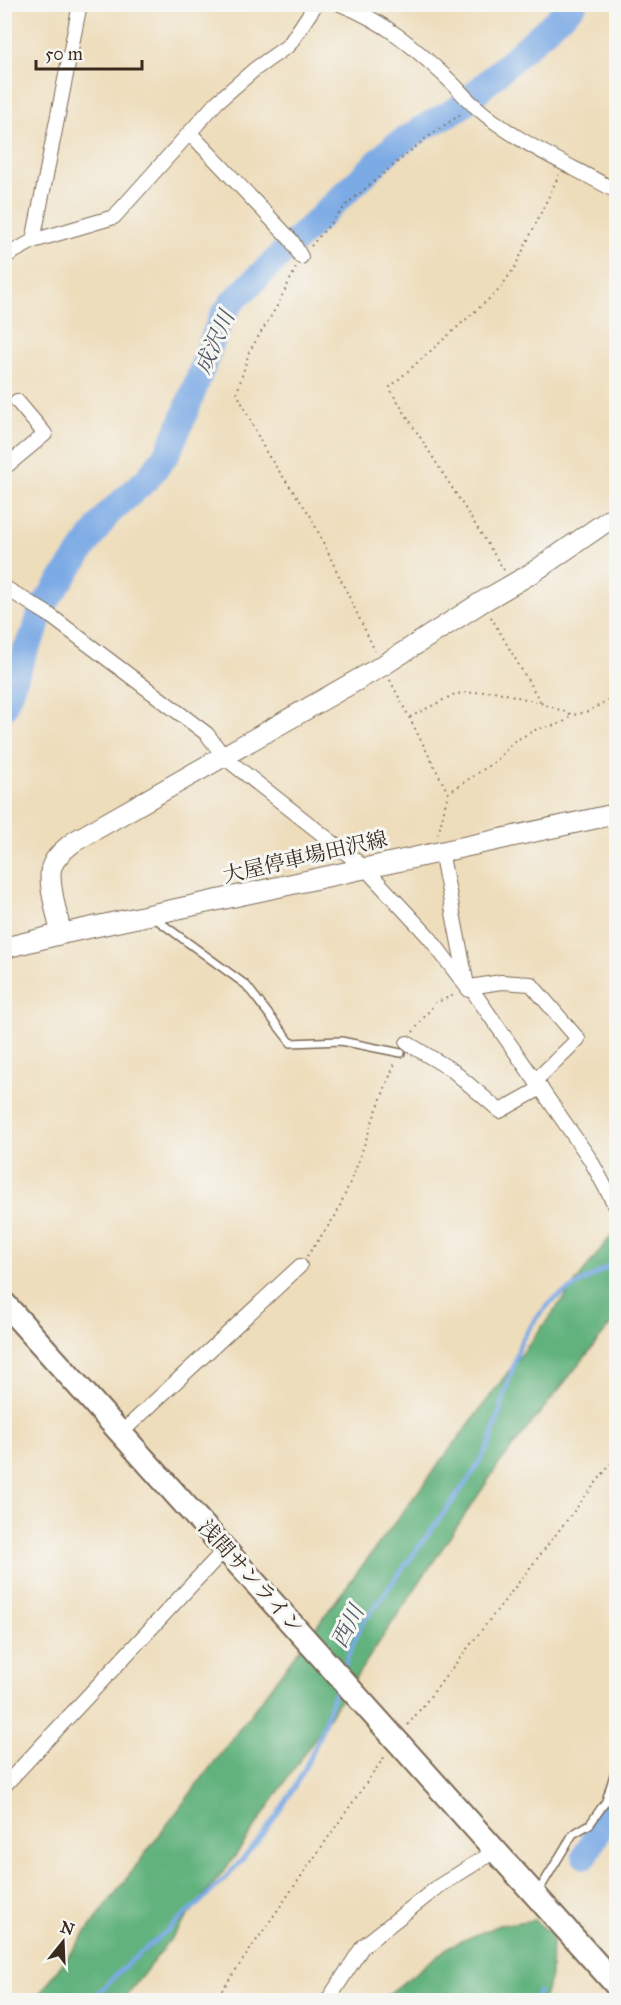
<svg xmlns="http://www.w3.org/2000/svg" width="621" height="2005" font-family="'IM FELL Great Primer','Noto Serif JP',serif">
	<rect width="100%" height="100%" fill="#f6f6f2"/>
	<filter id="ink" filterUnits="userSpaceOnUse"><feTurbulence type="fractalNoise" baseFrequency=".0167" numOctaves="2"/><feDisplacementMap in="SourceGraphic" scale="12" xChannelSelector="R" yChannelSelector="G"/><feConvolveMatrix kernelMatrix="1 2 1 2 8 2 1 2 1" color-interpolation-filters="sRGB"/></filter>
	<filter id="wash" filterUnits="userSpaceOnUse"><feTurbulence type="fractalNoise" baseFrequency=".008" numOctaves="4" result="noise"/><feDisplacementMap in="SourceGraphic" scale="24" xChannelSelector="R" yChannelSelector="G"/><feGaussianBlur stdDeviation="1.35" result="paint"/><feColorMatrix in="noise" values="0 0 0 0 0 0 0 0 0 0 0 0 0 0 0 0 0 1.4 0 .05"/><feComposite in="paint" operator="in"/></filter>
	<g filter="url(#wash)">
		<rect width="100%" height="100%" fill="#edb"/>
		<!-- forest -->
		<g fill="#62b27e" stroke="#4e6e4e" stroke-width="1.5">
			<path d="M616,1229v89l-117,146 -263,391 -113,145h-88z"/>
			<path d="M534,1920l18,14 -1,42 -8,24h-162l69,-54 49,-21z"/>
		</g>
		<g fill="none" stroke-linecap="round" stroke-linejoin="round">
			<!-- stream -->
			<g stroke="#7baae5" stroke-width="4.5">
				<path d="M343,1669l17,-42 111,-151 19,-33 31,-102 16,-24 17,-18 62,-37"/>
				<path d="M93,2000c33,-41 79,-70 117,-107 46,-44 82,-93 107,-151 8,-18 12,-38 20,-56"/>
				<path d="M533,2000l6,-8"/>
			</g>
			<!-- river -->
			<g stroke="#7baae5" stroke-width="26">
				<path d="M4,707l21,-56 10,-19 6,-23 67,-95 38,-34 21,-26 17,-38 37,-98 11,-16 161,-155 35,-22 31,-17 115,-104"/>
				<path d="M585,1856l31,-58"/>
			</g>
		</g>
	</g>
	<g filter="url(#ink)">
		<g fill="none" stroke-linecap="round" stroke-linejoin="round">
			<defs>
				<g id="lane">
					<path d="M153,917l93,68 45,58 50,-2 60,12"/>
					<path d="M538,1892l35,-58 17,-10 16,-23 10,-33"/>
				</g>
				<g id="street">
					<path d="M340,4c46,18 74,43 109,76 9,8 16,18 26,26 42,37 93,58 141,85"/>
					<path d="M190,133l102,108 9,16"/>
					<path d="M33,241l47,-237"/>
					<path d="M4,257l29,-16 81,-24 103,-115 38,-33 34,-24 27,-41"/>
					<path d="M4,468l41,-34 -28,-33"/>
					<path d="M4,587l44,27 159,120 17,23 141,111 64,69 40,53"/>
					<path d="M441,851l26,134"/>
					<path d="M470,987l120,172 26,48"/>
					<path d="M470,987l31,-5 30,2 47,55 -42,41"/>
					<path d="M407,1043l45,27 48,41 41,-23"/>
					<path d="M122,1432l178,-166"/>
					<path d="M4,1786l221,-237"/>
					<path d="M328,2000l35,-54 76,-60 56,-35"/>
				</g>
				<g id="secondary">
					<path d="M61,934c-3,-18 -13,-48 -10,-65 3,-12 15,-21 24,-28l307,-175 100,-64 50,-29 84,-58"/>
					<path d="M4,948l57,-14 555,-120"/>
				</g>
				<path id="primary" d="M4,1303l612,682"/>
			</defs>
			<!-- lane casing -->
			<use href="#lane" stroke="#7a6955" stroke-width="10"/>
			<!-- street casing -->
			<use href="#street" stroke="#7a6955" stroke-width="16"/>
			<!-- secondary casing -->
			<use href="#secondary" stroke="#7a6955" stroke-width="22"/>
			<!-- primary casing -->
			<use href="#primary" stroke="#7a6955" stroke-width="26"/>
			<!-- path -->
			<g stroke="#7a6955" stroke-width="2" stroke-dasharray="1.5 4.5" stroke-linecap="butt">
				<path d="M311,246l37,-43 77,-64 36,-25"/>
				<path d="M296,268l-20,40 -27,44 -12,41 30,61 43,61 65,136"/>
				<path d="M504,570l-115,-182 110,-98 16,-23 44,-92"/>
				<path d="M491,617l50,86"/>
				<path d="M390,680l58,113 -10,43"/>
				<path d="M410,717l45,-23 39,-3 47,12 32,12 14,-3 29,-16"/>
				<path d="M448,793l48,-32 17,-19 22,-12 27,-7 11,-8"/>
				<path d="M413,1032l22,-29 19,-8"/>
				<path d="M307,1256l29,-41 19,-44 20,-57 20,-51"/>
				<path d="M408,1725l208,-268"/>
				<path d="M215,2000l170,-244"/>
			</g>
			<!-- lane -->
			<use href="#lane" stroke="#fff" stroke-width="7"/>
			<!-- street -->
			<use href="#street" stroke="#fff" stroke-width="14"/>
			<!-- secondary -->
			<use href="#secondary" stroke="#fff" stroke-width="20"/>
			<!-- primary -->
			<use href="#primary" stroke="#fff" stroke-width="22"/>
		</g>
	</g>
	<g text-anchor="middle" stroke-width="6" stroke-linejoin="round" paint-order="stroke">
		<!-- street labels -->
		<g font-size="21" fill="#3b2a1e" stroke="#f6f6f2">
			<text transform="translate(305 857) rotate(-13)" y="7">大屋停車場田沢線</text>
			<text transform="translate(251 1577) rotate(48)" y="7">浅間サンライン</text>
		</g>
		<!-- water labels -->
		<g font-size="22" font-style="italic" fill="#515764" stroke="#f6f6f2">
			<text transform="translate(214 342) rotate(-66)" y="8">成沢川</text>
			<text transform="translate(347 1626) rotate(-63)" y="8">西川</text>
		</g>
	</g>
	<!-- margin -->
	<rect width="621" height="2005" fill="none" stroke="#f6f6f2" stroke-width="24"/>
	<!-- north arrow -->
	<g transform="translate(63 1942) rotate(18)" stroke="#f6f6f2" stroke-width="4.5" paint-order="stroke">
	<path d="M0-4.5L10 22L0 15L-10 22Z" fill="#3b2a1e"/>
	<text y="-9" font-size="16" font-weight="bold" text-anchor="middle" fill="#3b2a1e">N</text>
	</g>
	<!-- scale -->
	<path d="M36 60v9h106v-9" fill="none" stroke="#3b2a1e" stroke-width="3"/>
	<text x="45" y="60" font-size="18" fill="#3b2a1e" stroke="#f6f6f2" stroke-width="4.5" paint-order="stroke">50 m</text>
</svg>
